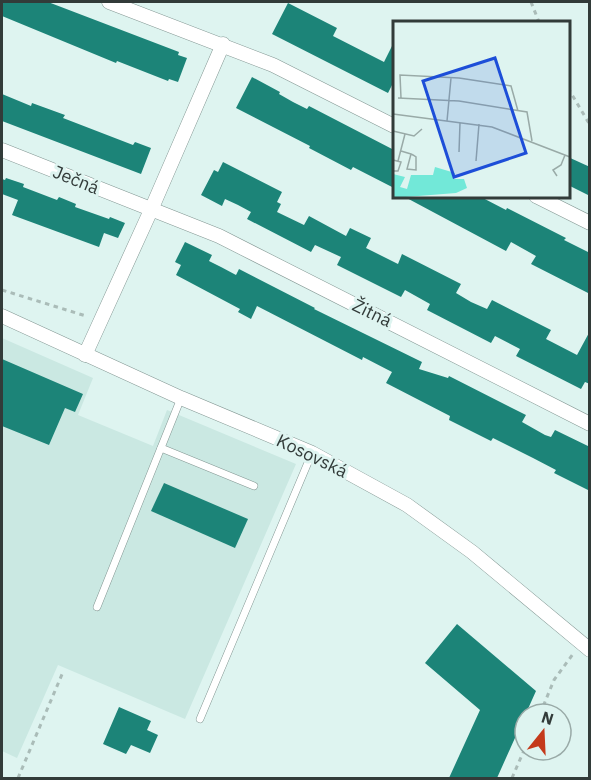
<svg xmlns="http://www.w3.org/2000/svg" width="591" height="780" font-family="'IBM Plex Sans',sans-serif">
	<rect width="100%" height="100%" fill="#def4f0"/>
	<!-- built -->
	<path fill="#cae8e2" d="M2,338l91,40 -15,37 75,31 14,-36 129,54 -111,255 -127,-54 -41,93 -15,-7z"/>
	<!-- building -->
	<g fill="#1c8478">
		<path d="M2,2h46l131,50 -1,3 9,3 -9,24 -9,-3 -1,2 -51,-20 -1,2 -114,-47z"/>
		<path d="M288,3l49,25 -4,8 51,26 10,-20v39l-6,12 -116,-59z"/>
		<path d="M252,77l28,15 -1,2 14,8 14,7 2,-3 85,44v38l-41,-21 -2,3 -42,-22 1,-2 -74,-38z"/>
		<path d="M2,94l29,12 1,-3 33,12 -2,3 70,27 2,-3 16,6 -10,26 -139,-53z"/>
		<path d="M568,157l22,10v29l-22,-11z"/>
		<path d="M223,162l59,30 -5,10 4,2 -4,8 27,13 5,-9 37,20 4,-8 21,10 -5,10 32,16 4,-10 59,30 -5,9 15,9 16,7 5,-9 59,30 -5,9 31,16 13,-24v53l-5,-2 -4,7 -65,-33 4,-7 -25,-13 -4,7 -64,-33 3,-6 -25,-14 -4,7 -64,-32 4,-8 -26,-12 -4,7 -64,-33 4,-7 -13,-7 -13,-6 -3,7 -21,-11 13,-25 4,2z"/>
		<path d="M6,178l18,6 -1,3 34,13 2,-3 17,7 -1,3 34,12 1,-2 15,6 -7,15 -14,-5 -5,14 -87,-32 6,-15 -16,-6v-15l3,1z"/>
		<path d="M403,196h76l27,14 1,-2 59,30 -2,2 26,13v41l-59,-30 5,-8 -25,-14 -5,9z"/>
		<path d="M185,242l27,13 -3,6 12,6 15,8 3,-6 76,39 -1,1 108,53 -3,7 29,9 1,-2 77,39 -4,7 23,13 6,2 4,-7 35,17v44l-36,-18 2,-3 -23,-12 -40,-20 -2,3 -42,-21 1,-4 -64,-33 6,-11 -29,-15 -1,3 -105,-54 -6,13 -13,-7 2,-3 -64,-34 5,-10 -6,-3z"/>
		<path d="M2,359l81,35 -8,18 -10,-4 -16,37 -47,-19z"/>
		<path d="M164,483l84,36 -13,29 -84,-37z"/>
		<path d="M457,624l79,67 -39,87h-48l31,-68 -55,-47z"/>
		<path d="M119,707l32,14 -4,9 11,5 -8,18 -19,-8 -5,9 -23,-10z"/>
	</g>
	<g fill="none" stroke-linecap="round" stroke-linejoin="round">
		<defs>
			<g id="service">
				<path d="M161,448l93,38"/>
				<path d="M97,607l84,-209"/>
				<path d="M200,719l112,-266"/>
			</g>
			<g id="minor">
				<path d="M109,2l164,63 121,61"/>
				<path d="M2,150l217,86 371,188"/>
				<path d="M536,196l54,27"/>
				<path d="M2,316l179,82 131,55 95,52 65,47 118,98"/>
				<path d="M85,355l66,-145 72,-166"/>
			</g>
		</defs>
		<!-- service casing -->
		<use href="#service" stroke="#839793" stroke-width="8"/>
		<!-- minor casing -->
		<use href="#minor" stroke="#839793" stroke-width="15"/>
		<!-- path -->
		<g stroke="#aabcb8" stroke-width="3" stroke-dasharray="4.5 4.5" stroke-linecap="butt">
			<path d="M531,2l8,20"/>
			<path d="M568,88l22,37"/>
			<path d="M2,290l84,26"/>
			<path d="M540,714l14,-34 19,-26"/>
			<path d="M18,778l45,-106"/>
			<path d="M512,778l13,-30"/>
		</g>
		<!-- service -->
		<use href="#service" stroke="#fff" stroke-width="7"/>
		<!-- minor -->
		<use href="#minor" stroke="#fff" stroke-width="14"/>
	</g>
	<g text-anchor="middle" stroke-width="6" stroke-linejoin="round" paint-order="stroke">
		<!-- street labels -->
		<g font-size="18" fill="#323b39" stroke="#def4f0">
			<text transform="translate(76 180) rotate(22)" y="6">Ječná</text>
			<text transform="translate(372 313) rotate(26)" y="6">Žitná</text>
			<text transform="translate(312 456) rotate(26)" y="6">Kosovská</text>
		</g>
	</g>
	<!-- overview -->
	<g transform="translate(393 21)">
		<rect width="177" height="177" fill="#def4f0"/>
		<path d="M42,146l20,6 -1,6h10l3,9 -11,5 -63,5v-24l12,3 -5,10 7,2 4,-14h22z" fill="#72e8d8"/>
		<path fill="none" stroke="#99aaa7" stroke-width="1.5" d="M5,77l61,3 68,11 5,29M8,77l-1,-23 59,3 52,8 7,25M0,93l99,13 78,30M54,100l4,-43M0,110l21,5 8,-7M8,130l10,3 2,1 3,2v13l-9,-1 4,-15M66,131l1,-29M0,139l8,2 -3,9h-5M5,140l7,-27M83,140l3,-37M164,155l-4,-6 8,-5 4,-10"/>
		<path fill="#1d4ed8" fill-opacity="0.15" stroke="#1d4ed8" stroke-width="3" d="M102,37l31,95 -72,24 -31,-96z"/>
		<rect width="177" height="177" fill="none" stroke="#323b39" stroke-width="3"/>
	</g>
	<!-- border -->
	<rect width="591" height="780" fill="none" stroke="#323b39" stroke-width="6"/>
	<!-- north arrow -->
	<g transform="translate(543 732) rotate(18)"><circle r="28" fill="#def4f0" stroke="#99aaa7" stroke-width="1.5"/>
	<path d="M0-4.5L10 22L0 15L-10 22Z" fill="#c43a1b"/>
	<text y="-9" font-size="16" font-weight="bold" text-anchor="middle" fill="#323b39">N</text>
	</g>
</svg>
